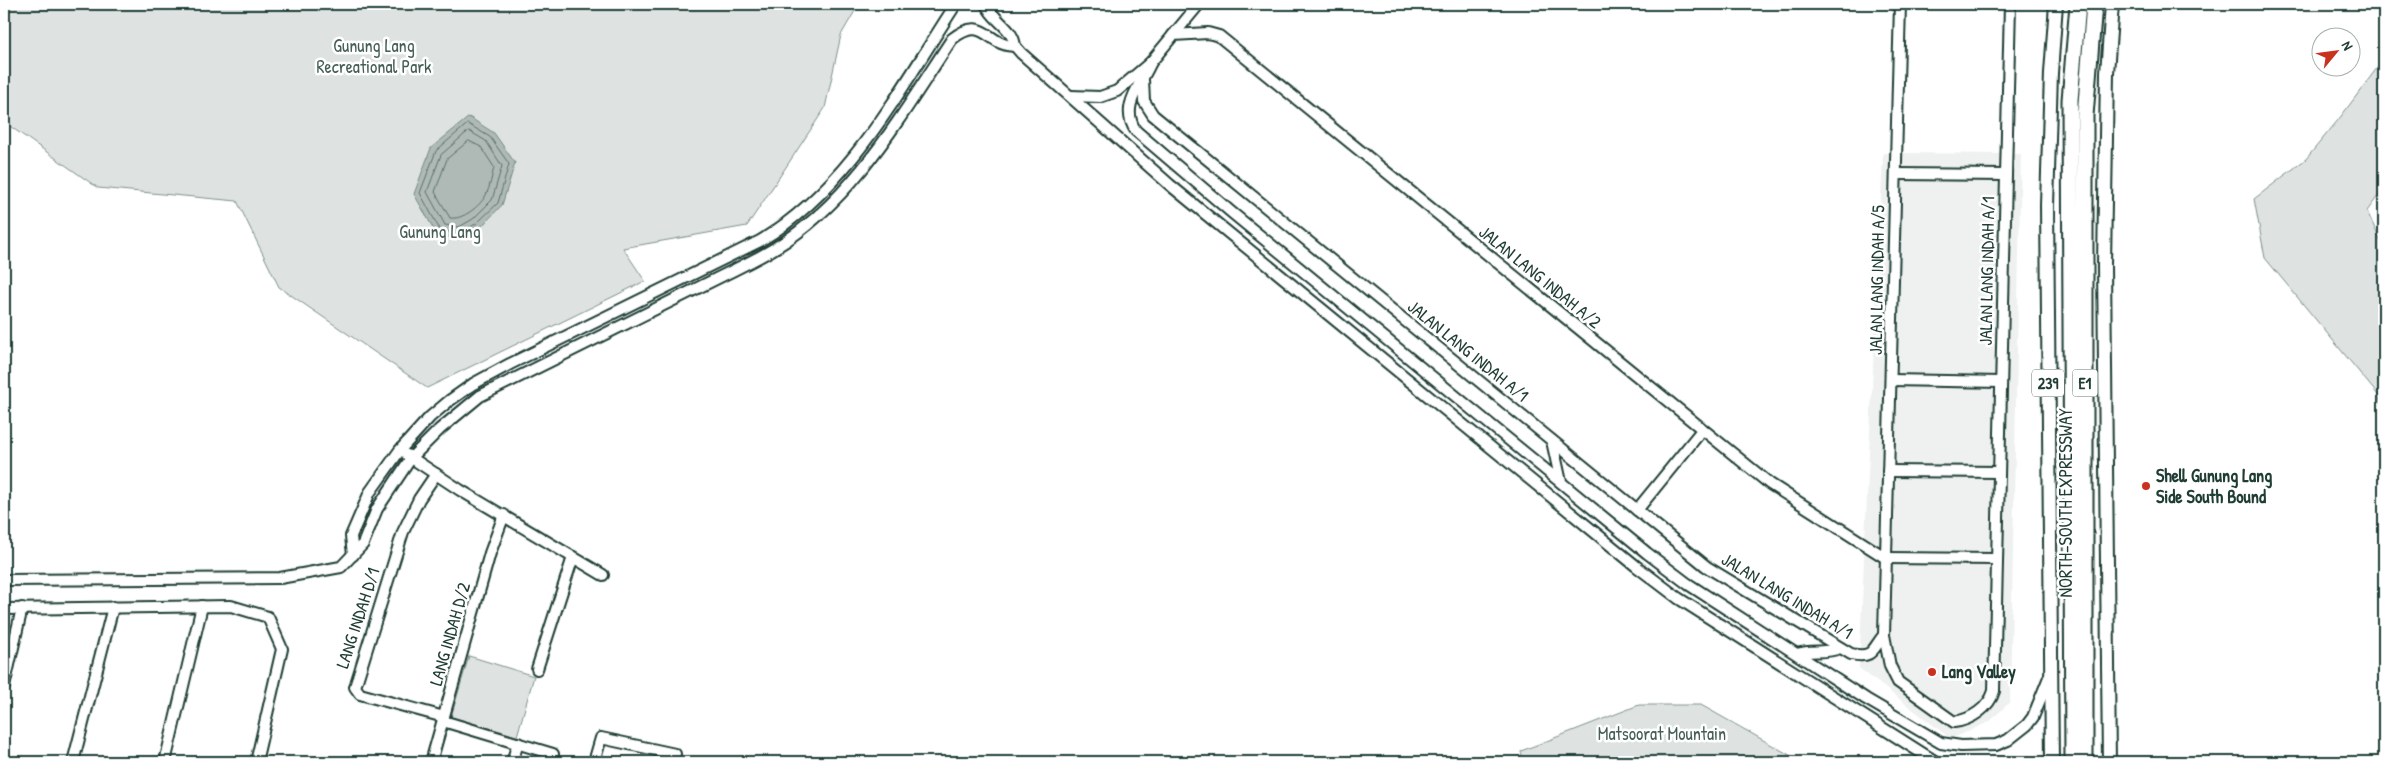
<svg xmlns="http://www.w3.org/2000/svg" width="2388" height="766" font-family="'Patrick Hand',sans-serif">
	<rect width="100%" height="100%" fill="#fff"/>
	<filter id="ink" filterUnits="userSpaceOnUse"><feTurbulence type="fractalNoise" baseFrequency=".02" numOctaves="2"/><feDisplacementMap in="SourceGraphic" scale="10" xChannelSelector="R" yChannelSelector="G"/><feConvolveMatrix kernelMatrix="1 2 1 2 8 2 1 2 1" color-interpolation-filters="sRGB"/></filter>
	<g filter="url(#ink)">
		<!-- built -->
		<path fill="#eef1f0" d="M1883,153l138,1 -11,548 -21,20 -38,17 -92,-71z"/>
		<!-- green -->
		<g fill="#dee3e2" stroke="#7e908b">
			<path d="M4,4h855l-18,31 -16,73 -78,118 -124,22 22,33 -218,107 -148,-101 -42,-86 -139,-13 -94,-66z"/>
			<path d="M2384,55v133l-17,23 17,38v165l-6,-19 -113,-137 -11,-59 52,-40 33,-40 44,-59z"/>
			<path d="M469,656l65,20 -17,60 -66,-19z"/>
			<path d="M1639,705h62l101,57h-279l-2,-11z"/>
		</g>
		<!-- water -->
		<path fill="#afbab7" stroke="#758883" d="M469,117l25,16 21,30 -13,42 -22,23 -20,11 -23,-4 -23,-41 17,-46z"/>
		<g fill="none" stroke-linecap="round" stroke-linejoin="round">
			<!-- shore -->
			<g stroke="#596f68" stroke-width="1">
				<path d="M468,124l22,13 19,27 -11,39 -21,20 -18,11 -19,-4 -20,-37 16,-42z"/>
				<path d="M469,131l17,10 16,25 -10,34 -19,19 -14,8 -14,-2 -18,-33 14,-37z"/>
				<path d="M469,141l12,6 13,20c-2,9 -4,20 -8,28 -6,11 -23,25 -36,23l-15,-26 12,-33z"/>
			</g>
			<defs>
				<g id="minor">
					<path d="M986,4c7,17 27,23 29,42l6,7 149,132 466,381 42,32 258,164"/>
					<path d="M1900,4l-16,631 6,31 8,16 56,40c17,-2 35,-14 40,-31l16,-687"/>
					<path d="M1173,35l35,-2 11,3 551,448 116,74"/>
					<path d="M1151,62c-10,23 -32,45 -15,69l95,81 416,341 41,31 178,115 75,44 20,3 35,-1 12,-5 19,-15 6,-8 17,-42"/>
					<path d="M1143,79l1,22 9,14 554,452 144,87c23,5 21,-5 33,-19"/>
					<path d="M1071,96l29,1 17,-6 34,-29 48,-58"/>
					<path d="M1896,174l110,1"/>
					<path d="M1891,380l110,2"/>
					<path d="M1552,441l9,41"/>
					<path d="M407,455l53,35 143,85"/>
					<path d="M1888,471l111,1"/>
					<path d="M436,474l-17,25 -16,33 -48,155 5,7 84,23"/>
					<path d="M1637,510l65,-80"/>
					<path d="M353,555l-2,-19 19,-44 30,-42 30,-33 19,-16 24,-17 37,-20 250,-123c90,-54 140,-152 196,-237"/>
					<path d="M1886,558l110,1"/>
					<path d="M4,580l276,-2 61,-11 22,-23 14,-35 34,-51 29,-29 40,-33 254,-126c14,-7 28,-14 41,-22 79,-48 127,-134 177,-209 32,-26 36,8 63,7"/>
					<path d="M4,609l227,-3 37,11 14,32 -26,113"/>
					<path d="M1797,654c15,-5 28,0 43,-6"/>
					<path d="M537,669l36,-112"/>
					<path d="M4,687l18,-79"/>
					<path d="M443,721l110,33"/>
					<path d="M73,762l40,-155"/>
					<path d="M165,762l37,-156"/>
					<path d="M431,762l59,-209 14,-38"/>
					<path d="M512,762l6,-19"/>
					<path d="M594,762l7,-24 74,16 -2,8"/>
				</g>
				<g id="major">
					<path d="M2052,762l-5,-557 4,-132 5,-69"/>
					<path d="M2109,762l-5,-497 3,-192 5,-69"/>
				</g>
				<g id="highway">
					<path d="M2073,762l-3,-662 8,-96"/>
					<path d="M2085,762v-646l9,-112"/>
				</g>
			</defs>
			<!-- minor casing -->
			<use href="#minor" stroke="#1f3d34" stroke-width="14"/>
			<!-- major casing -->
			<use href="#major" stroke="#1f3d34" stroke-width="16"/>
			<!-- highway casing -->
			<use href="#highway" stroke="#1f3d34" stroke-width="19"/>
			<!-- minor -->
			<use href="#minor" stroke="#fff" stroke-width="10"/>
			<!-- major -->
			<use href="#major" stroke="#fff" stroke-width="12"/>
			<!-- highway -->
			<use href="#highway" stroke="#fff" stroke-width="15"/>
		</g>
	</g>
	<!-- markers -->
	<g fill="#c8321e" stroke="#fff" stroke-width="2">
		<circle cx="2146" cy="486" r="5"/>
		<circle cx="1932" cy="672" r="5"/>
	</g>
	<g text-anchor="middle" stroke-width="5" stroke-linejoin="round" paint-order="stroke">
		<!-- shield labels -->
		<g fill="#fff" stroke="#627771" stroke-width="1">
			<rect x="2032" y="369.5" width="32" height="27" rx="4"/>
			<rect x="2072.5" y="369.5" width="25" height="27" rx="4"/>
		</g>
		<g font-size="16" font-weight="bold" fill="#1f3d34">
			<text x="2048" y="389">239</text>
			<text x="2085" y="389">E1</text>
		</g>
		<!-- park labels -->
		<g font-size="18" fill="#455e57" stroke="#fff">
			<text x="374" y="52">Gunung Lang<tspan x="374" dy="21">Recreational Park</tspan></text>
			<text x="440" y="238">Gunung Lang</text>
			<text x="1662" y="740">Matsoorat Mountain</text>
		</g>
		<!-- street labels -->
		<g font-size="18" fill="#1f3d34" stroke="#fff">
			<text transform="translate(1987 271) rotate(-89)" y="6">JALAN LANG INDAH A/1</text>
			<text transform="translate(1540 277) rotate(39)" y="6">JALAN LANG INDAH A/2</text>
			<text transform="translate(1877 280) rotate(-89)" y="6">JALAN LANG INDAH A/5</text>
			<text transform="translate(1468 351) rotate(39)" y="6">JALAN LANG INDAH A/1</text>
			<text transform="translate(2066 503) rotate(-90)" y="6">NORTH–SOUTH EXPRESSWAY</text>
			<text transform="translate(1787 596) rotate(31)" y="6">JALAN LANG INDAH A/1</text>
			<text transform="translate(358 618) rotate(-72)" y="6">LANG INDAH D/1</text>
			<text transform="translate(450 634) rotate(-74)" y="6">LANG INDAH D/2</text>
		</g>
		<!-- poi labels -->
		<g font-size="18" font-weight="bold" fill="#1f3d34" stroke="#fff" text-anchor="start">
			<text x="2156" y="482">Shell Gunung Lang<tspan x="2156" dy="21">Side South Bound</tspan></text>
			<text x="1942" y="678">Lang Valley</text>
		</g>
	</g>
	<!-- margin -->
	<rect width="2388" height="766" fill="none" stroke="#fff" stroke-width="20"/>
	<rect x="10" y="10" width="2368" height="746" fill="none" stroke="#1f3d34" stroke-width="2" filter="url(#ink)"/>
	<!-- north arrow -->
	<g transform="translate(2336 52) rotate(61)"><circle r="24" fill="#ffffff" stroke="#a5b1ae"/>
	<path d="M0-4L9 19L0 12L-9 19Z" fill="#c8321e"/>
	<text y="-8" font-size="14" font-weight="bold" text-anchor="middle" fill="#1f3d34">N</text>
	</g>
</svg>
